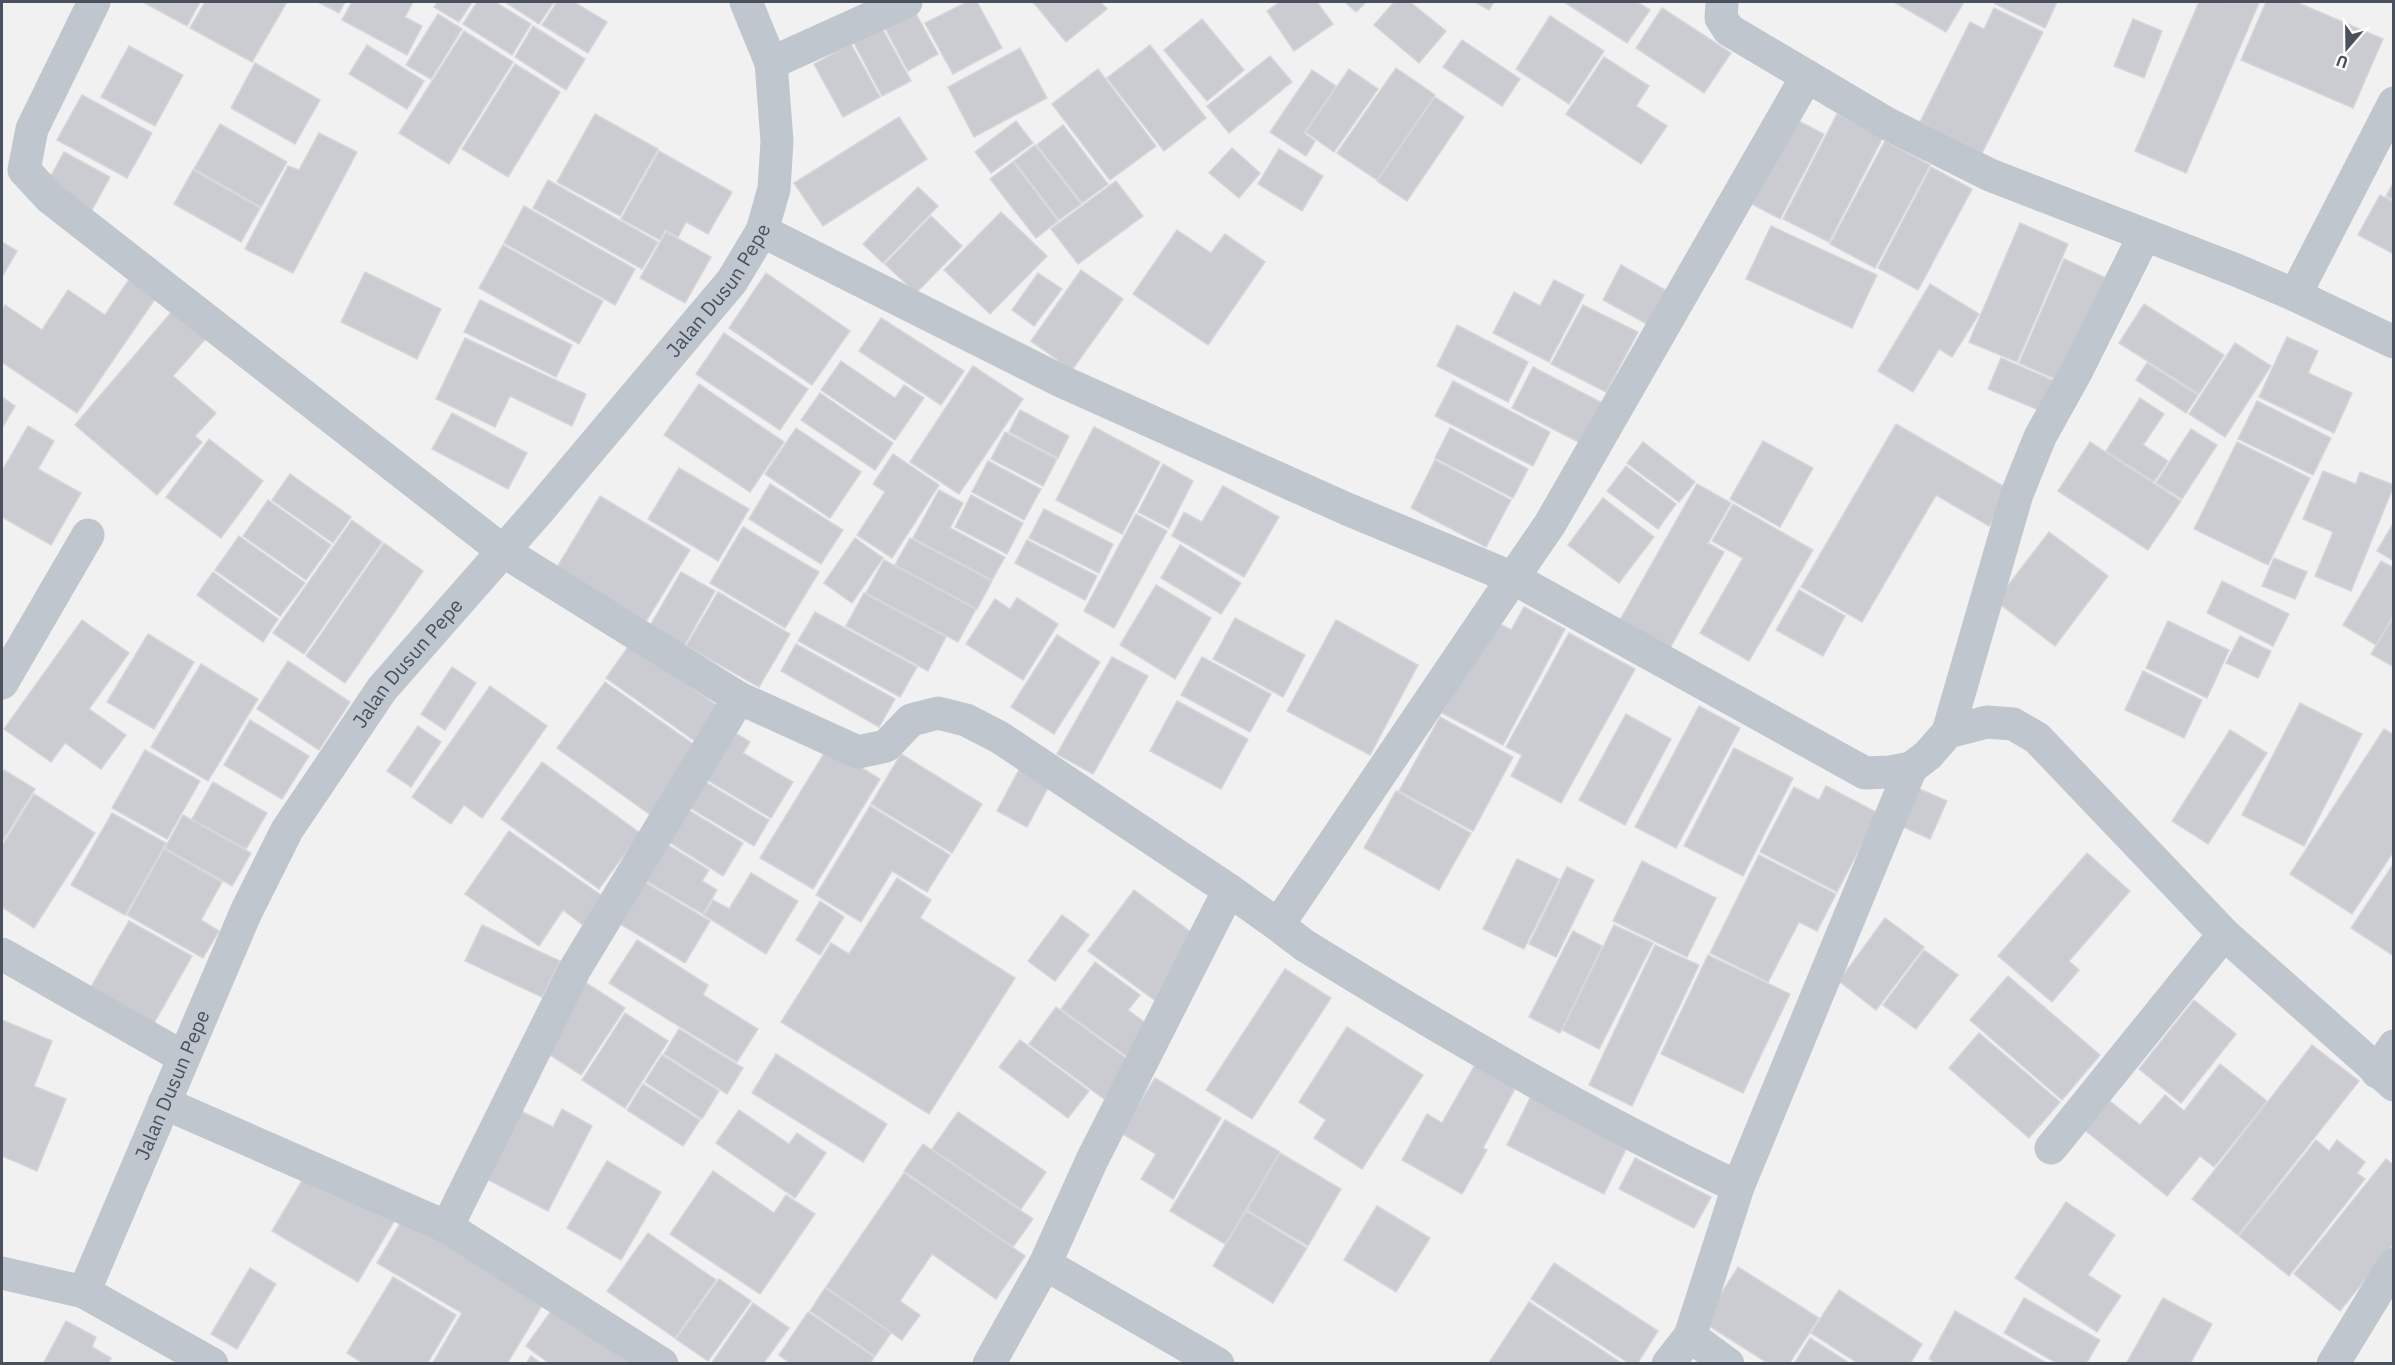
<svg xmlns="http://www.w3.org/2000/svg" width="2395" height="1365" font-family="'IBM Plex Sans',sans-serif">
	<rect width="100%" height="100%" fill="#f2f1f1"/>
	<!-- building -->
	<g fill="#cbccd2" stroke="#d5d6db" stroke-width="1.5">
		<path d="M143,2h57l-13,24z"/>
		<path d="M205,2h82l-35,60 -62,-34z"/>
		<path d="M318,2h27l-6,11z"/>
		<path d="M352,2h61l-8,15 17,9 -15,29 -65,-35z"/>
		<path d="M438,2h34l-13,20 -25,-15z"/>
		<path d="M477,2h18l36,22 -19,31 -49,-31z"/>
		<path d="M505,2h49l-15,22z"/>
		<path d="M557,2h17l33,20 -19,31 -46,-28z"/>
		<path d="M967,2h10l25,46 -49,26 -28,-51z"/>
		<path d="M1033,2h67l7,7 -41,33z"/>
		<path d="M1280,2h37l16,22 -39,27 -27,-40z"/>
		<path d="M1345,2h21l-10,10z"/>
		<path d="M1394,2h16l36,29 -27,32 -45,-38z"/>
		<path d="M1475,2h19l-5,8z"/>
		<path d="M1564,2h73l13,8 -23,33z"/>
		<path d="M1894,2h70l-18,30z"/>
		<path d="M1996,2h61l-12,26 -50,-24z"/>
		<path d="M2199,2l60,1 -73,170 -51,-22z"/>
		<path d="M2266,2h30l87,37 -30,69 -112,-48z"/>
		<path d="M1662,8l69,45 -27,40 -68,-45z"/>
		<path d="M1994,8l49,24 -61,121 -62,-31 50,-100 14,7z"/>
		<path d="M915,12l23,42 -30,17 -23,-43z"/>
		<path d="M438,14l24,15 -31,50 -25,-14z"/>
		<path d="M1550,16l54,35 -35,53 -53,-35z"/>
		<path d="M1202,19l42,51 -37,31 -43,-51z"/>
		<path d="M2133,19l29,12 -18,47 -30,-12z"/>
		<path d="M533,26l52,33 -19,31 -51,-33z"/>
		<path d="M882,28l29,53 -29,15 -28,-53z"/>
		<path d="M464,31l49,31 -64,102 -50,-31z"/>
		<path d="M1462,40l58,39 -18,27 -59,-39z"/>
		<path d="M851,44l29,53 -37,20 -29,-53z"/>
		<path d="M367,45l57,36 -17,28 -58,-35z"/>
		<path d="M1150,45l56,73 -42,33 -57,-73z"/>
		<path d="M129,46l54,29 -28,51 -54,-29z"/>
		<path d="M1020,48l27,50 -73,39 -26,-50z"/>
		<path d="M1270,56l22,26 -63,51 -22,-27z"/>
		<path d="M1604,57l45,29 -13,20 31,20 -26,38 -75,-50z"/>
		<path d="M255,63l65,37 -25,44 -64,-36z"/>
		<path d="M515,64l45,28 -52,85 -46,-28z"/>
		<path d="M1396,68l39,27 -58,85 -40,-27z"/>
		<path d="M1098,69l58,77 -46,34 -58,-76z"/>
		<path d="M1349,69l29,20 -44,63 -28,-20z"/>
		<path d="M1312,70l24,16 -32,47 11,8 -9,15 -36,-24z"/>
		<path d="M82,95l70,38 -25,45 -70,-38z"/>
		<path d="M1435,97l29,20 -57,84 -30,-20z"/>
		<path d="M595,114l63,35 -38,67 -63,-34z"/>
		<path d="M1837,114l46,23 -54,105 -46,-23z"/>
		<path d="M1789,116l35,18 -44,85 -34,-18z"/>
		<path d="M899,117l28,42 -104,67 -29,-43z"/>
		<path d="M1016,121l17,22 -42,30 -16,-21z"/>
		<path d="M220,124l67,38 -26,45 -67,-38z"/>
		<path d="M1063,125l45,59 -26,19 -45,-58z"/>
		<path d="M319,133l38,19 -64,121 -48,-24 43,-83 11,4z"/>
		<path d="M1885,141l45,24 -55,103 -45,-24z"/>
		<path d="M1035,145l46,59 -22,16 -45,-59z"/>
		<path d="M1232,148l28,25 -21,25 -30,-25z"/>
		<path d="M1279,149l44,27 -21,35 -44,-27z"/>
		<path d="M659,151l73,41 -24,42 -22,-12 -8,15 -13,-7 -5,10 -39,-21z"/>
		<path d="M64,152l46,25 -18,33 -46,-25z"/>
		<path d="M1013,162l45,59 -22,17 -46,-59z"/>
		<path d="M1931,167l41,22 -54,101 -40,-22z"/>
		<path d="M193,170l67,38 -19,34 -67,-38z"/>
		<path d="M548,180l110,62 -16,27 -109,-61z"/>
		<path d="M1116,181l27,35 -65,48 -27,-35z"/>
		<path d="M2394,182v18l-8,-4z"/>
		<path d="M918,187l20,19 -55,57 -20,-19z"/>
		<path d="M2380,195l14,7v52l-36,-19z"/>
		<path d="M524,206l111,63 -20,36 -111,-62z"/>
		<path d="M1001,212l46,44 -57,58 -46,-44z"/>
		<path d="M931,216l31,30 -46,47 -31,-29z"/>
		<path d="M2020,223l48,21 -51,118 -48,-20z"/>
		<path d="M1771,226l106,49 -25,53 -106,-49z"/>
		<path d="M1177,230l34,23 14,-19 40,28 -57,83 -75,-51z"/>
		<path d="M666,232l45,25 -26,46 -45,-25z"/>
		<path d="M2,242l15,9 -15,26z"/>
		<path d="M503,245l100,56 -24,43 -100,-56z"/>
		<path d="M2064,259l42,19 -44,104 -43,-19z"/>
		<path d="M1621,265l55,31 -18,34 -55,-30z"/>
		<path d="M1081,270l42,29 -51,71 -41,-29z"/>
		<path d="M365,272l76,37 -24,50 -76,-37z"/>
		<path d="M766,273l84,58 -38,54 -83,-57z"/>
		<path d="M1038,273l24,16 -28,37 -22,-16z"/>
		<path d="M130,278l27,18 -80,117 -75,-51v-52l3,-5 37,25 26,-40 37,25z"/>
		<path d="M1554,280l30,15 -35,67 -56,-29 21,-41 26,14z"/>
		<path d="M1930,284l49,30 -27,43 -13,-8 -26,43 -35,-21z"/>
		<path d="M480,300l92,45 -16,32 -92,-45z"/>
		<path d="M2144,304l80,51 -25,39 -80,-51z"/>
		<path d="M1583,305l55,27 -32,60 -55,-28z"/>
		<path d="M174,309l33,28 -34,39 43,37 -21,23 7,6 -45,53 -82,-70z"/>
		<path d="M881,318l83,53 -23,34 -82,-54z"/>
		<path d="M1457,325l71,37 -20,40 -71,-36z"/>
		<path d="M724,333l84,56 -28,41 -84,-56z"/>
		<path d="M2287,337l31,14 -10,22 44,20 -18,40 -75,-36z"/>
		<path d="M465,338l121,56 -14,32 -62,-30 -15,31 -59,-28z"/>
		<path d="M2235,343l36,23 -46,71 -36,-23z"/>
		<path d="M2001,358l58,25 -13,30 -58,-24z"/>
		<path d="M841,361l54,37 9,-13 20,13 -29,42 -74,-50z"/>
		<path d="M2147,363l51,32 -12,18 -50,-33z"/>
		<path d="M973,366l50,33 -64,95 -49,-32z"/>
		<path d="M1533,367l77,40 -20,41 -78,-40z"/>
		<path d="M1453,381l97,51 -17,34 -98,-50z"/>
		<path d="M699,384l85,58 -34,50 -86,-57z"/>
		<path d="M820,393l73,50 -18,27 -74,-50z"/>
		<path d="M2,397l13,9 -13,22z"/>
		<path d="M2140,398l24,16 -21,31 25,16 -14,21 -48,-31z"/>
		<path d="M2257,401l74,37 -18,37 -75,-36z"/>
		<path d="M1020,410l49,26 -11,22 -49,-26z"/>
		<path d="M452,413l75,40 -19,36 -76,-40z"/>
		<path d="M1896,424l114,66 -21,36 -53,-31 -74,127 -61,-35z"/>
		<path d="M28,426l26,15 -16,28 43,24 -30,52 -49,-28v-46z"/>
		<path d="M1094,427l66,35 -38,72 -66,-34z"/>
		<path d="M796,428l65,44 -31,46 -65,-44z"/>
		<path d="M1450,428l78,41 -15,29 -78,-40z"/>
		<path d="M2191,429l26,16 -35,54 -26,-16z"/>
		<path d="M1005,432l52,27 -14,27 -52,-27z"/>
		<path d="M209,439l54,42 -42,57 -55,-41z"/>
		<path d="M1763,441l50,27 -33,59 -50,-28z"/>
		<path d="M1643,442l52,40 -16,20 -52,-39z"/>
		<path d="M2090,442l91,59 -33,49 -90,-59z"/>
		<path d="M2237,442l73,36 -42,87 -74,-36z"/>
		<path d="M893,454l46,31 -47,73 -35,-23 28,-43 -12,-8z"/>
		<path d="M1435,460l76,40 -25,47 -75,-39z"/>
		<path d="M988,461l53,28 -17,31 -52,-28z"/>
		<path d="M1163,464l30,17 -24,47 -31,-16z"/>
		<path d="M1626,466l50,38 -18,25 -51,-38z"/>
		<path d="M679,468l70,41 -31,52 -70,-42z"/>
		<path d="M2323,471l33,13 4,-12 34,13 -43,106 -36,-15 18,-44 -30,-13z"/>
		<path d="M290,474l61,43 -18,26 -61,-43z"/>
		<path d="M770,484l73,46 -22,34 -72,-45z"/>
		<path d="M1697,484l34,19 -23,40 16,9 -54,96 -50,-28z"/>
		<path d="M1223,486l56,31 -35,60 -72,-41 12,-24 18,10z"/>
		<path d="M939,490l24,13 -13,25 55,29 -13,23 -79,-42z"/>
		<path d="M971,495l52,28 -16,31 -52,-27z"/>
		<path d="M600,496l90,54 -45,73 -89,-54z"/>
		<path d="M1603,498l51,39 -35,46 -51,-38z"/>
		<path d="M268,500l63,45 -25,35 -63,-44z"/>
		<path d="M1733,504l80,46 -64,111 -49,-28 43,-75 -31,-17z"/>
		<path d="M1044,509l69,35 -14,29 -70,-35z"/>
		<path d="M1136,514l31,17 -53,97 -30,-17z"/>
		<path d="M352,520l30,22 -78,112 -31,-21z"/>
		<path d="M2394,522v39l-17,-10z"/>
		<path d="M743,527l76,45 -34,56 -75,-45z"/>
		<path d="M2049,532l59,44 -53,70 -59,-45z"/>
		<path d="M239,536l66,47 -25,33 -65,-46z"/>
		<path d="M855,538l28,20 -31,45 -28,-20z"/>
		<path d="M910,538l82,43 -15,28 -82,-44z"/>
		<path d="M1027,540l70,36 -12,24 -70,-37z"/>
		<path d="M384,543l39,28 -78,112 -39,-27z"/>
		<path d="M1180,545l61,38 -20,31 -60,-36z"/>
		<path d="M2274,558l33,14 -12,27 -33,-13z"/>
		<path d="M884,560l92,49 -18,33 -92,-49z"/>
		<path d="M2381,561l13,7v46l-18,31 -33,-20z"/>
		<path d="M213,572l65,47 -15,23 -66,-47z"/>
		<path d="M681,572l34,19 -31,55 -34,-20z"/>
		<path d="M2222,581l67,33 -16,32 -66,-33z"/>
		<path d="M1156,585l55,33 -36,61 -55,-34z"/>
		<path d="M1799,590l46,26 -22,40 -47,-26z"/>
		<path d="M718,592l72,42 -31,53 -73,-41z"/>
		<path d="M864,593l82,44 -18,34 -82,-45z"/>
		<path d="M1017,598l41,26 -35,56 -57,-36 29,-45 15,10z"/>
		<path d="M1524,607l41,22 -62,116 -61,-32 51,-93 18,10z"/>
		<path d="M815,612l102,55 -17,30 -102,-56z"/>
		<path d="M2394,617v50l-23,-13z"/>
		<path d="M1235,618l70,37 -22,42 -70,-38z"/>
		<path d="M82,620l47,33 -40,56 37,26 -25,34 -36,-26 -14,19 -47,-33z"/>
		<path d="M1336,620l82,45 -48,90 -83,-44z"/>
		<path d="M2168,621l61,29 -22,48 -61,-30z"/>
		<path d="M1569,633l66,36 -74,134 -50,-27 11,-21 -16,-8z"/>
		<path d="M148,634l46,28 -40,67 -47,-27z"/>
		<path d="M1057,635l43,27 -46,72 -43,-27z"/>
		<path d="M2240,636l31,15 -13,27 -32,-15z"/>
		<path d="M630,644l96,68 -24,34 -96,-68z"/>
		<path d="M796,644l99,55 -16,28 -98,-56z"/>
		<path d="M1112,657l36,19 -55,98 -36,-20z"/>
		<path d="M1202,657l69,37 -21,38 -69,-37z"/>
		<path d="M288,661l62,41 -31,48 -62,-41z"/>
		<path d="M201,664l57,35 -50,82 -57,-34z"/>
		<path d="M452,667l24,16 -31,47 -24,-16z"/>
		<path d="M2143,671l59,29 -18,38 -59,-28z"/>
		<path d="M605,682l95,67 -48,67 -95,-68z"/>
		<path d="M490,686l57,40 -65,92 -18,-13 -13,19 -39,-27z"/>
		<path d="M1177,701l71,38 -27,50 -71,-38z"/>
		<path d="M2300,703l62,31 -58,112 -62,-31z"/>
		<path d="M1699,706l41,22 -64,120 -41,-21z"/>
		<path d="M1626,714l45,25 -46,86 -46,-25z"/>
		<path d="M1440,717l73,40 -40,74 -74,-40z"/>
		<path d="M250,720l59,36 -27,43 -58,-34z"/>
		<path d="M418,726l23,16 -30,45 -24,-16z"/>
		<path d="M727,728l23,14 -7,11 50,29 -22,36 -72,-43z"/>
		<path d="M2384,729l10,6v116l-42,63 -62,-40z"/>
		<path d="M2230,730l37,23 -59,91 -36,-23z"/>
		<path d="M828,747l52,32 -67,110 -53,-31z"/>
		<path d="M1734,748l59,30 -50,98 -59,-30z"/>
		<path d="M145,750l55,31 -33,58 -55,-31z"/>
		<path d="M901,754l81,50 -30,49 -81,-49z"/>
		<path d="M542,762l98,71 -41,56 -98,-70z"/>
		<path d="M1021,766l30,16 -24,45 -30,-16z"/>
		<path d="M4,770l31,19 -33,53v-69z"/>
		<path d="M697,777l72,43 -15,26 -72,-43z"/>
		<path d="M213,782l54,31 -21,36 -54,-30z"/>
		<path d="M1826,786l52,27 -41,79 -77,-40 34,-65 25,13z"/>
		<path d="M1915,787l32,14 -17,38 -31,-14z"/>
		<path d="M1396,791l75,42 -32,57 -75,-42z"/>
		<path d="M34,794l61,39 -61,95 -32,-21v-61z"/>
		<path d="M680,805l63,38 -20,33 -62,-39z"/>
		<path d="M870,806l80,49 -23,37 -35,-21 -31,51 -45,-27z"/>
		<path d="M112,813l54,30 -41,72 -54,-30z"/>
		<path d="M183,815l68,38 -19,33 -67,-38z"/>
		<path d="M509,831l96,67 -21,28 -21,-16 -24,36 -74,-52z"/>
		<path d="M658,839l51,31 -7,11 15,9 -14,24 -67,-39z"/>
		<path d="M164,849l58,33 -21,38 18,11 -16,27 -76,-43z"/>
		<path d="M2087,853l43,38 -61,70 10,9 -27,32 -54,-46z"/>
		<path d="M1759,855l77,39 -19,37 -18,-9 -31,60 -58,-29z"/>
		<path d="M1517,859l42,20 -35,70 -41,-20z"/>
		<path d="M1642,861l74,37 -29,59 -74,-36z"/>
		<path d="M2394,863v93l-43,-28z"/>
		<path d="M1567,867l27,13 -38,77 -27,-13z"/>
		<path d="M751,873l47,28 -32,53 -62,-39 9,-15 16,9z"/>
		<path d="M636,877l74,44 -25,42 -73,-44z"/>
		<path d="M897,878l34,22 -11,18 95,60 -86,136 -148,-92 50,-79 18,11z"/>
		<path d="M1134,890l69,51 -46,61 -69,-51z"/>
		<path d="M820,901l24,16 -24,38 -24,-15z"/>
		<path d="M1062,915l27,20 -34,46 -27,-20z"/>
		<path d="M1885,918l39,29 -48,63 -37,-29z"/>
		<path d="M129,921l63,35 -38,67 -63,-36z"/>
		<path d="M482,925l78,36 -18,36 -77,-36z"/>
		<path d="M1614,925l39,18 -54,106 -37,-19z"/>
		<path d="M1573,931l29,15 -42,87 -31,-16z"/>
		<path d="M637,940l71,45 -5,10 55,34 -21,33 -128,-79z"/>
		<path d="M1655,945l44,20 -67,141 -43,-21z"/>
		<path d="M1924,950l34,25 -42,54 -33,-24z"/>
		<path d="M1708,955l82,39 -47,99 -82,-39z"/>
		<path d="M1095,962l45,33 -12,15 23,17 -22,31 -68,-49z"/>
		<path d="M1285,969l46,29 -79,121 -46,-29z"/>
		<path d="M2008,976l92,79 -38,45 -92,-80z"/>
		<path d="M583,981l42,27 -44,67 -42,-27z"/>
		<path d="M2194,1000l42,34 -55,69 -42,-34z"/>
		<path d="M1056,1007l75,55 -27,37 -75,-55z"/>
		<path d="M625,1013l43,28 -43,67 -43,-28z"/>
		<path d="M2,1020l50,21 -18,45 32,13 -29,72 -35,-15z"/>
		<path d="M1347,1027l76,48 -61,94 -48,-31 12,-18 -27,-18z"/>
		<path d="M679,1029l64,39 -16,26 -63,-40z"/>
		<path d="M1979,1033l81,69 -31,36 -80,-70z"/>
		<path d="M1020,1040l69,51 -21,27 -69,-51z"/>
		<path d="M2312,1045l47,36 -121,154 -46,-36z"/>
		<path d="M776,1054l111,70 -24,38 -111,-69z"/>
		<path d="M662,1055l57,36 -17,28 -57,-37z"/>
		<path d="M1476,1063l41,22 -34,63 4,2 -25,44 -60,-34 25,-46 15,9z"/>
		<path d="M2220,1064l47,37 -53,66 -14,-11 -33,40 -85,-68 24,-30 34,27 25,-30 19,16z"/>
		<path d="M1155,1078l66,40 -48,81 -32,-20 15,-25 -35,-21z"/>
		<path d="M643,1084l57,36 -17,26 -56,-36z"/>
		<path d="M1531,1096l97,49 -24,49 -97,-49z"/>
		<path d="M515,1108l38,19 9,-18 30,17 -44,85 -69,-36z"/>
		<path d="M739,1110l50,34 8,-11 29,20 -31,45 -79,-55z"/>
		<path d="M958,1112l88,60 -25,37 -89,-60z"/>
		<path d="M1225,1120l55,32 -55,92 -55,-33z"/>
		<path d="M2316,1140l13,11 8,-11 28,22 -8,11 8,6 -76,97 -50,-40z"/>
		<path d="M923,1144l110,75 -20,28 -109,-76z"/>
		<path d="M1280,1153l61,36 -33,57 -61,-36z"/>
		<path d="M1635,1158l76,39 -17,31 -75,-39z"/>
		<path d="M2386,1159l8,6v78l-54,68 -46,-37z"/>
		<path d="M607,1161l54,31 -40,68 -54,-32z"/>
		<path d="M310,1167l86,51 -38,64 -86,-51z"/>
		<path d="M713,1171l61,42 12,-18 29,19 -55,80 -90,-60z"/>
		<path d="M904,1173l121,83 -29,43 -64,-45 -32,47 20,14 -18,25 -76,-53z"/>
		<path d="M2066,1202l49,33 -27,40 33,21 -24,36 -82,-54z"/>
		<path d="M1377,1206l53,32 -34,54 -52,-32z"/>
		<path d="M1246,1211l61,37 -34,55 -60,-37z"/>
		<path d="M405,1215l142,82 -40,67h-75l30,-51 -85,-50z"/>
		<path d="M648,1233l68,47 -41,58 -68,-47z"/>
		<path d="M1554,1263l104,68 -21,33h-7l-99,-65z"/>
		<path d="M1738,1267l81,51 -30,46h-20l-66,-42z"/>
		<path d="M250,1268l26,16 -39,65 -26,-15z"/>
		<path d="M393,1277l63,38 -29,49h-63l-17,-11z"/>
		<path d="M719,1279l32,22 -43,60 -32,-22z"/>
		<path d="M825,1288l66,45 -16,23 -65,-45z"/>
		<path d="M1839,1290l83,54 -12,20h-51l-48,-31z"/>
		<path d="M2024,1298l76,42 -14,24h-28l-54,-31z"/>
		<path d="M2163,1298l49,26 -22,40h-64z"/>
		<path d="M559,1300l87,64h-96l-24,-18z"/>
		<path d="M1529,1302l94,62h-135z"/>
		<path d="M753,1303l36,25 -26,36h-52z"/>
		<path d="M1955,1311l93,53h-111l-8,-5z"/>
		<path d="M808,1312l66,45 -4,7h-79l-12,-9z"/>
		<path d="M66,1321l30,16 -4,10 19,11 -3,6h-65z"/>
		<path d="M1810,1338l41,26h-57z"/>
		<path d="M531,1356l11,8h-16z"/>
	</g>
	<g fill="none" stroke-linecap="round" stroke-linejoin="round">
		<!-- street -->
		<g stroke="#c0c6cd" stroke-width="33">
			<path d="M94,2l-62,127 -8,41 26,28 453,353 236,147 119,54 28,-6 25,-26 27,-7 28,7 33,17 230,153"/>
			<path d="M1722,2l-1,16 8,12 157,93 104,52 246,95 59,25 99,47"/>
			<path d="M771,63l135,-61"/>
			<path d="M1807,76l-257,448 -37,54 352,195 25,-1 21,-4 17,-13 20,-23 39,-10 26,2 24,14 187,196 170,151"/>
			<path d="M762,231l301,151 284,127 166,69 -235,347 26,20c141,87 284,171 434,242"/>
			<path d="M2295,295l99,-192"/>
			<path d="M2,683l86,-148"/>
			<path d="M1948,732l69,-238 23,-57 36,-65 68,-136"/>
			<path d="M2,954l181,103"/>
			<path d="M2377,1072l17,-26"/>
			<path d="M164,1103l283,124 215,137"/>
			<path d="M2051,1148l173,-214"/>
			<path d="M447,1227l128,-258 164,-271"/>
			<path d="M1045,1264l173,100"/>
			<path d="M2,1273l82,19 128,72"/>
			<path id="s1" d="M84,1292l162,-380 41,-82 95,-141 158,-180 192,-228 30,-50 12,-42 3,-48 -6,-78 -25,-61"/>
			<path d="M1690,1336l38,28"/>
			<path d="M989,1364l56,-100 47,-104 137,-270 49,35"/>
			<path d="M1668,1364l22,-28 48,-149 173,-419"/>
			<path d="M2333,1364l61,-100"/>
		</g>
	</g>
	<g text-anchor="middle" stroke-width="6" stroke-linejoin="round" paint-order="stroke">
		<!-- street labels -->
		<g font-size="20" fill="#4a515c" stroke="#fff">
			<text dy="7" stroke="none"><textPath href="#s1" startOffset="1197">Jalan Dusun Pepe</textPath></text>
			<text dy="7" stroke="none"><textPath href="#s1" startOffset="711">Jalan Dusun Pepe</textPath></text>
			<text dy="7" stroke="none"><textPath href="#s1" startOffset="225">Jalan Dusun Pepe</textPath></text>
		</g>
	</g>
	<!-- border -->
	<rect width="2395" height="1365" fill="none" stroke="#4a515c" stroke-width="6"/>
	<!-- north arrow -->
	<g transform="translate(2347 48) rotate(200)" stroke="#ffffff" stroke-width="4.5" paint-order="stroke">
	<path d="M0-4.5L10 22L0 15L-10 22Z" fill="#4a515c"/>
	<text y="-9" font-size="16" font-weight="bold" text-anchor="middle" fill="#4a515c">U</text>
	</g>
</svg>
